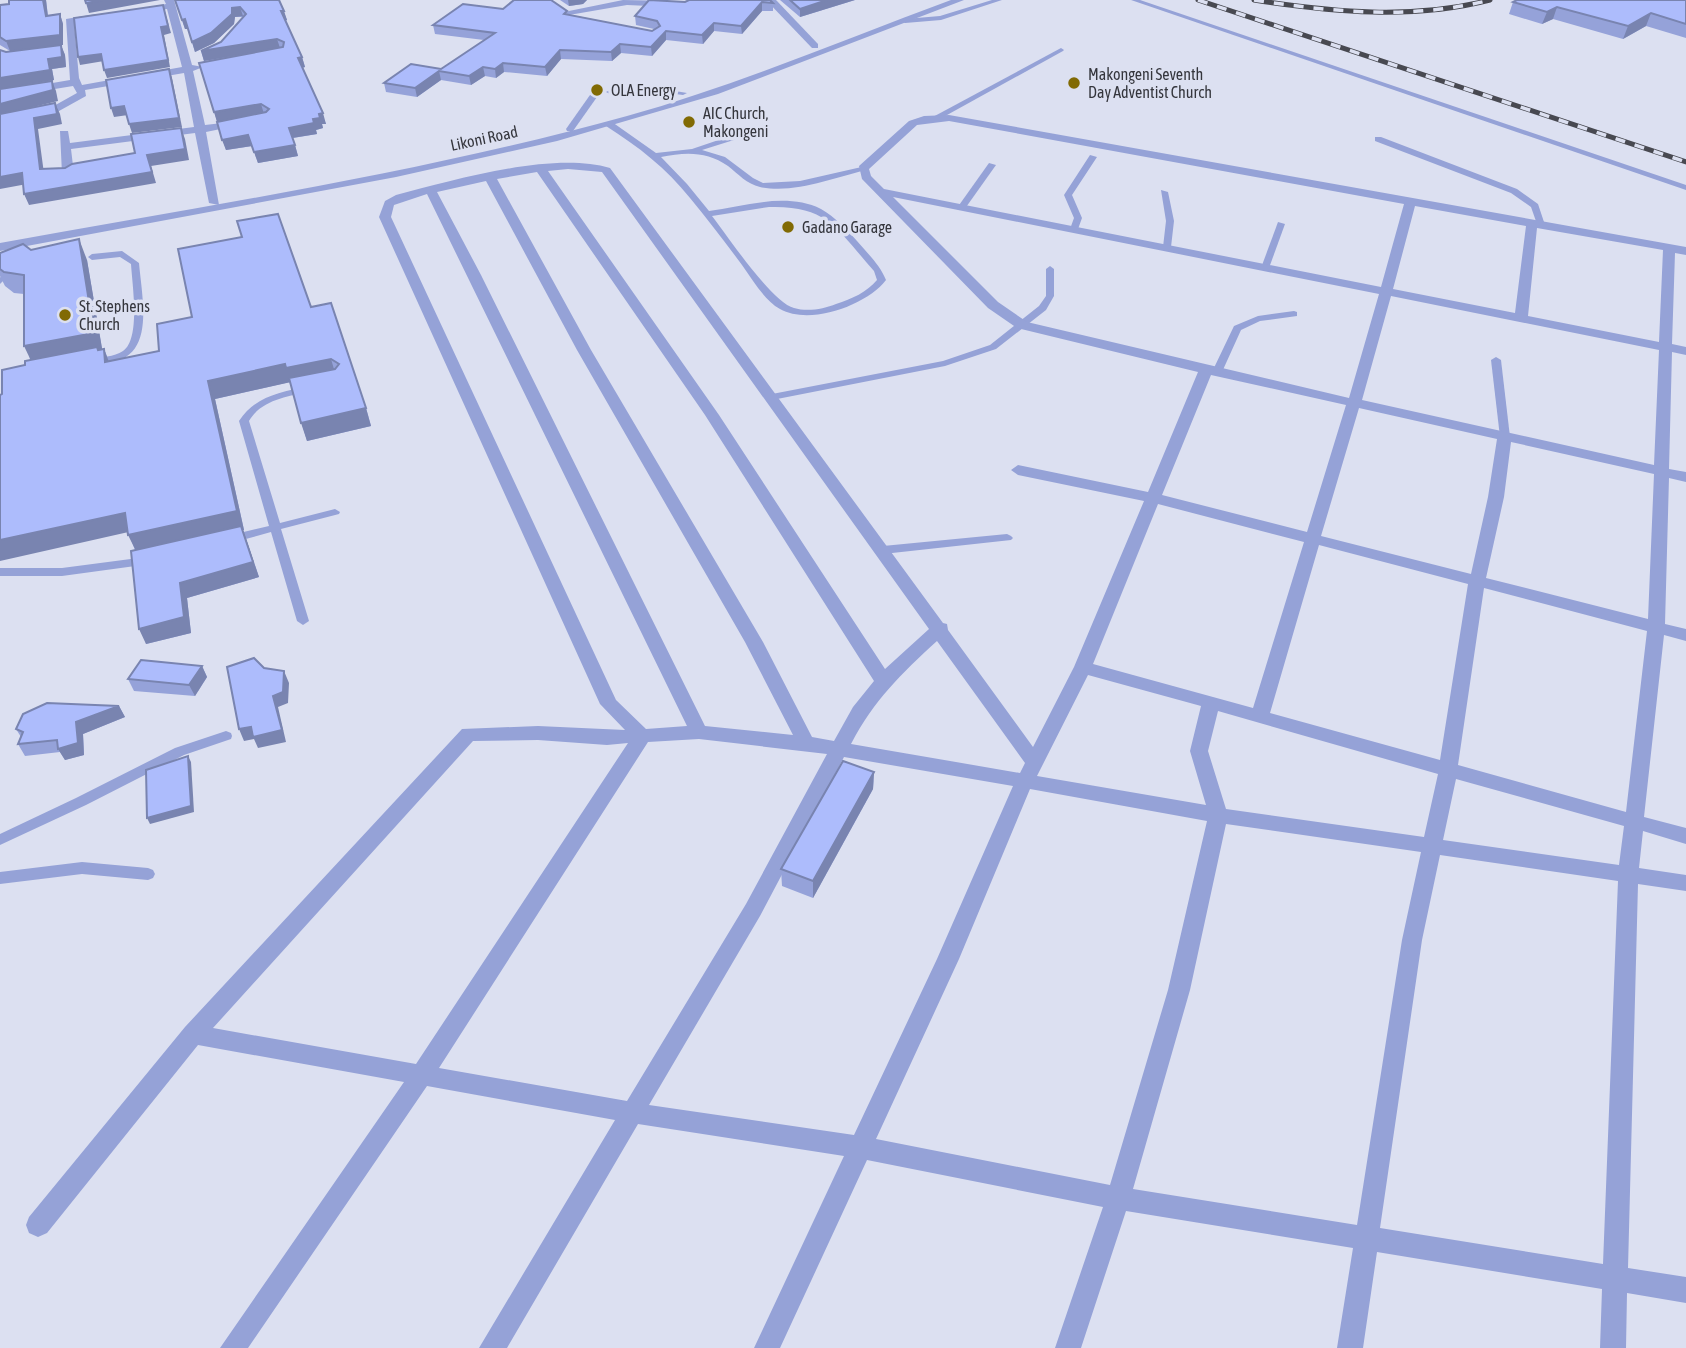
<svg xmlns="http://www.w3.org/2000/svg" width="1686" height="1348" font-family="'Asap Condensed',sans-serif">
	<rect width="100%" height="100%" fill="#dce0f1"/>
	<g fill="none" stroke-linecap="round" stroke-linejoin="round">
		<!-- service -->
		<g fill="#95a2d7" fill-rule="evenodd">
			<path d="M992,0h10l-61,20 -36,3 -3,-2 3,-2 35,-3z"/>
			<path d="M1131,0h9l546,185v5z"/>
			<path d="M1061,48l3,2 -1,1 -125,69 -7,-2z"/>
			<path d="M652,87l35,6 -4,2 -31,-4 -42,3 -4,-2 4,-2z"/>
			<path d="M590,95l7,2 -24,34h-6l-1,-2z"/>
			<path d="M606,122h6l44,31 36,-4 71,-24h6v4l-67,21 23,7 28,21 10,5 37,-2 66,-15v4c-33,8 -72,24 -106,17 -13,-3 -22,-13 -32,-21 -21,-15 -43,-14 -67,-9l26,27 22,27c35,-5 78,-19 112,-2 14,8 26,21 36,32 11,13 23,24 29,39 -19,25 -76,46 -106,29 -16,-9 -27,-29 -38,-44 -17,-23 -34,-45 -52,-67 -24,-30 -51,-51 -84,-72zM769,207c60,-2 69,24 105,64l3,9c-10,12 -25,19 -41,24 -12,5 -29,8 -42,4 -22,-5 -67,-73 -82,-92z"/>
			<path d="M1375,137h6l136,52 21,15 7,21 -7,2 -7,-20 -20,-14 -136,-52z"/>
			<path d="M1090,155l7,2 -25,38 10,23 -4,11 -4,3 -4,-3 4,-11 -10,-23z"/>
			<path d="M989,163l7,2 -32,45h-6l-1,-2z"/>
			<path d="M1161,190l7,2 6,29 -3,26 -4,3 -4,-3 3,-26z"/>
			<path d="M1278,222l7,2 -16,44 -7,2 -1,-2z"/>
			<path d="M122,251l17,12c4,44 19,106 -48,100v-4c10,-2 23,-2 32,-8 18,-12 9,-68 8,-87l-11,-7 -28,3 -4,-3 4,-3z"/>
			<path d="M1050,266l4,3v27l-8,14 -50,39 -51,17 -173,34 -5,-3 5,-3 171,-33 47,-16 49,-39 7,-10v-27z"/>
			<path d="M0,277l5,2 -5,5z"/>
			<path d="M1294,311l3,1v4l-37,5 -19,9 -19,42 -5,3 -3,-1 -2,-2 22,-46 24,-10z"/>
			<path d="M1496,357l5,3 9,77 -5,3 -5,-3 -9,-77z"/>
			<path d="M307,386l5,3 -2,2c-22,6 -48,8 -61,30l31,102 55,-14 5,3 -1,2 -58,15 28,92 -6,4 -6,-4 -26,-89 -40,11 -6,-4 2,-3 42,-10 -30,-105c16,-25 41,-28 68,-35z"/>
			<path d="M1007,534l4,2 2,2 -2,2 -128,14 -6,-4 6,-4z"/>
			<path d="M146,557l6,4 -2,3 -88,12h-62v-8h62z"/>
			<path d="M226,731l5,2 1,3 -1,3 -47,16 -98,50 -86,40v-11l76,-36 99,-50z"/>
			<path d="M82,862l66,6 5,2 2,4 -2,4 -5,2 -66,-6 -82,10v-12z"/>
		</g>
		<!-- minor -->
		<g fill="#95a2d7" fill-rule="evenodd">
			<path d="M164,0h10l18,65 11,2 -10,4 12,54 35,-4 5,3 -39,8 13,73 -10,-2 -14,-70 -124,16 3,25 -6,3 -6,-3 -2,-43h8l2,12 124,-16 -10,-54 -99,17 1,6 -27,15 -59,13v-6l52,-11 25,-14 -4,-7 -73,12v-6l70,-12 -4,-61 30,-5 5,3 -27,6 5,55 3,7 100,-18 -15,-58 -26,4 -5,-3 30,-6z"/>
			<path d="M623,0l49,1 5,3 -5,3 -45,-2 -58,10 -5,-3z"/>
			<path d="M766,0h10l42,44v4h-6z"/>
			<path d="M949,115l737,132v8l-11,-2 -3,91 14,3v8l-14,-3 -3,117 17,3v10l-17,-4 -4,146 21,5v12l-22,-6 -20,182 42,11v16l-43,-13 -4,37 47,7v16l-48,-7 -10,384 58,9v26l-59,-10 -1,55h-26l2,-59 -225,-37 -14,96h-26l16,-100 -227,-37 -45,137h-26l48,-141 -236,-47 -87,188h-26l90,-192 -206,-32 -131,224h-28l136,-228 -188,-34 -179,262h-28l184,-266 -206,-37 -151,188 -9,4 -9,-4 -3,-8 3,-8 156,-190 277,-298 76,-3 87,4 -25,-26 -221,-487 6,-16 11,-6c59,-15 156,-44 214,-27l333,455 4,1 1,6 85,117 41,-80 70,-166 -126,-26 -7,-5 7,-5 130,27 50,-120 -181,-44 -29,-20 -126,-129 -3,-13 50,-45 15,-5zM949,121l455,83 -23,83 -497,-98 -13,-13 -2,-7 48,-44zM568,169l34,3 327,457 -44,40 -166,-254 -171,-244zM537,172l168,243 169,266 -21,26 -19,34 -22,-4 -49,-95 -172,-292 -94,-171zM486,181l91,169 168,292 48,93 -88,-9 -224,-451 -44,-83zM427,194l260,532 -41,3 -30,-29 -225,-483 3,-12zM893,197l486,97 -30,104 -322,-76 -29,-20zM1415,206l111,20 -11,87 -122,-24zM1537,228l126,22 -4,92 -131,-26zM1391,296l268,54 -5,115 -292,-65zM1211,375l135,30 -39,127 -145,-37zM1359,408l138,31 -9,58 -17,77 -150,-38zM1511,442l143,32 -6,145 -162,-41 18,-81zM1158,504l146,38 -51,166 -160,-44zM1319,545l149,39 -28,176 -170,-47zM1484,588l163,43 -21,181 -168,-47zM937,641l88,122 -5,10 -169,-29c23,-44 50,-70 86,-103zM1088,675l113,31 -11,45 16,54 -169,-29zM1218,711l220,63 -14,63 -198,-28 -18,-58zM699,739l128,15 -81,150 -119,197 -188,-33 209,-326zM538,740l69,5 21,-2 -212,321 -203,-36 260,-287zM844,757l169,29 -76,173 -83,176 -205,-30 111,-189zM1456,779l168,47 -5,39 -176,-25zM1030,789l177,32 -39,169 -58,195 -234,-46 83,-180zM1226,824l195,28 -19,88 -45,285 -224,-36 57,-199zM1440,855l178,26 -15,383 -223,-36 42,-288z"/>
		</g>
		<!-- tertiary -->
		<path fill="#95a2d7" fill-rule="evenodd" d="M951,0h13l-246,94 -161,47 -161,36 -396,74v-8c210,-38 421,-70 627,-127 110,-31 216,-76 324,-116z"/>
		<defs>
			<g id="rail">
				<path d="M1198,0l488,162"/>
				<path d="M1254,0c79,12 158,20 236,0"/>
			</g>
		</defs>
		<!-- rail casing -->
		<use href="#rail" stroke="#484951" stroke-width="5"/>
		<!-- rail -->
		<use href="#rail" stroke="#dce0f1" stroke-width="3.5" stroke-dasharray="10" stroke-linecap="butt"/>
	</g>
	<!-- wall -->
	<g fill="#95a2d9">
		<path d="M9,0h37l2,16 12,-2 3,10v21h-2l4,10 1,12 -14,2 2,11 -54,9 6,-37 4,-1 -10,-6v-40l9,-1z"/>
		<path d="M175,0h104l8,20 -2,1 17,36 3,10 -3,1 24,56h-4l1,4 -7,2 1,4 -24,4 5,18 -40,7 -6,-17 -26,4 -27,-87 32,-6 -27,4 -3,-10 20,-9 23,-25h-9l-1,7 -20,19 -19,9 -7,-23h-3z"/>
		<path d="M560,0h27l-4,4 -14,2z"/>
		<path d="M687,0h83l3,3v8h-11l-20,23 -28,-3 -11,13 -37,-4 -14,16 -31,-3 -9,8 -51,-2 -14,17 -43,-4 -8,6 -11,-2 -14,9 -30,-5 -24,17 -31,-5 -2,-9 57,-14 43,-29 -49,-6 -2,-9 70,-16 64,2v3l85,17 2,-2 -18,-4 -1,-9 50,-14 3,-1z"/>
		<path d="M780,0h75l-55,17z"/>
		<path d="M1686,0v38l-40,-12 -23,13 -70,-20 -11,5 -33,-10 4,-12z"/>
		<path d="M31,250l56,10 15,89h2l5,12 50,-10 152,-44 55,101 5,18 -64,15 -17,-59 -75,17 29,131h-1l16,47 -72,21 4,35 -45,11 -11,-94 -7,-18 -126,-138 28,-34 -6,-66 -10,-1 -9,-7 -5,-10v-22z"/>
		<path d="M202,666l5,11 -12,19 -61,-5 -6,-12z"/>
		<path d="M119,706l6,11 -42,17 1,21 -19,5 -5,-8 -35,4 -7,-12 3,-7 -5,-8z"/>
		<path d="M874,772l-1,17 -60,109 -31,-12 -1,-17z"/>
	</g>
	<!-- shaded-wall -->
	<g fill="#7984b0">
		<path d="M43,0h3l3,26 -3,-10z"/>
		<path d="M104,0h56l-71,13 -3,-10z"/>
		<path d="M568,0h19l-4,4 -14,2z"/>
		<path d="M827,0h28l-55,17v-8z"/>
		<path d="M762,2v9l-20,23 -1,-8z"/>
		<path d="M163,5l8,28 -7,2 6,32 -63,11 -3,-8 57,-43z"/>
		<path d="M240,7l3,9 -8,1 -1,7 -20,19 -19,9 -3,-10 40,-34z"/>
		<path d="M1557,7l-4,12 -11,5 5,-12z"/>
		<path d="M281,11h3l3,9 -4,1z"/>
		<path d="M1651,13l-5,13 -23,13 5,-13z"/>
		<path d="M60,14l3,10v21h-2l4,10 1,12 -14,2 2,11 -54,9v-11l10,-27 -4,-10z"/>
		<path d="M185,19l3,10h-3l-3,-9z"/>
		<path d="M714,23v8l-11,13 -1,-9z"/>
		<path d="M666,31v9l-14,16 -1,-9z"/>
		<path d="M277,39l3,9 -76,13 -3,-10z"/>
		<path d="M620,44l1,9 -9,8 -1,-9z"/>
		<path d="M560,50l1,9 -14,17 -2,-9z"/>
		<path d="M101,54l3,7 -24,4 -2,-8z"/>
		<path d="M302,57l3,10 -4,1 -3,-10z"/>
		<path d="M503,63l1,9 -8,6 -1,-9z"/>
		<path d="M483,67l2,9 -14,9 -2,-9z"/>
		<path d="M169,69l3,9 10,49 -50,6 -3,-9z"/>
		<path d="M439,71l2,9 -24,17 -2,-9z"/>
		<path d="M52,81l4,10 2,10 -58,14v-11z"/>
		<path d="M55,103l5,11 2,10 -24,5 7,52 -5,-12 -6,-51z"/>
		<path d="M261,104l3,10 -47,8 -3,-10z"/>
		<path d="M124,106l4,9 -14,2 -3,-9z"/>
		<path d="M323,113l3,11h-4l1,4 -7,2 1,4 -25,4 -3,-10 24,-9 6,-5z"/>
		<path d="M181,128l4,11 4,21 -38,6 5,17 -127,22 -5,-11 123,-39z"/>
		<path d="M248,135l4,11 -26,4 -4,-10z"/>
		<path d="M295,145l3,11 -40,7 -4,-11z"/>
		<path d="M22,173l5,11 -27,5v-12z"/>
		<path d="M79,239l8,21 16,94 -69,13 -10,-21z"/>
		<path d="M104,349l7,18 -6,-5z"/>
		<path d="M331,359l5,17 -45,6 -76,17 29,131h-1l16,47 -72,21 4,35 -45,11 -7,-15 -2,-76 -9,-18 80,-154 77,-17z"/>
		<path d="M366,408l5,18 -64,15 -6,-18z"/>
		<path d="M125,513l8,18 -133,30v-21z"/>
		<path d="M202,666l5,11 -12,19 -6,-11z"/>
		<path d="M284,671l5,12 -1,20 -10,4 8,35 -28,6 -4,-9 -10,2 -5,-12 12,-2 22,-31z"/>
		<path d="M119,706l6,11 -42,17 1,21 -19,5 -7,-11 18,-27z"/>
		<path d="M188,756l3,6 3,50 -44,12 -3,-6z"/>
		<path d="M874,772l-1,17 -60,109v-17z"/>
	</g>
	<!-- building -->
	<g fill="#adbcfc" stroke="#7984b0" stroke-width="2">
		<path d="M9,0h34l3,16 14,-2v21l-54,6 -6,-4v-32l9,-1z"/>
		<path d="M85,0h19l-18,3z"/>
		<path d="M175,0h104l5,11h-3l21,46 -4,1 25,55 -4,1 1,4 -7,1 1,4 -25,5 6,17 -41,7 -6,-17 -26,5 -5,-18 49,-10 3,-3 -8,-5 -47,8 -15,-49 84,-16 1,-5 -7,-3 -76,12 20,-9 25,-28 -6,-7 -8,1v6l-21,19 -19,9 -7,-23 -3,1z"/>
		<path d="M514,0h37l16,11 -3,3 88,17 8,-5 -3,-5 -22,-5 14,-16 36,2 4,-2h81l3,3 -11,-1 -21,24 -27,-3 -12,12 -36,-4 -15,16 -31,-3 -9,8 -51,-2 -15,17 -42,-4 -8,6 -12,-2 -14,9 -30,-5 -24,17 -31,-5 27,-19 30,5 54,-36 -62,-8 30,-21 40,5z"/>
		<path d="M790,0h37l-27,9z"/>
		<path d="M1517,0h169v24l-35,-11 -23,13 -71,-19 -10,5 -34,-10z"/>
		<path d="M163,5l5,21 -7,1 7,33 -64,10 -3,-16 -23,3 -4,-39z"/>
		<path d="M61,45l1,12 -14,2 2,11 -50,8v-28l6,2z"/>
		<path d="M169,69l10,49 -50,6 -5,-18 -13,2 -5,-28z"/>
		<path d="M52,81l1,9 -53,14v-15z"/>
		<path d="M55,103l2,11 -23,4 6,51 25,-1 7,-4 63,-11 -4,-19 50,-6 4,21 -38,6 5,17 -128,22 -2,-21 -22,4v-63z"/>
		<path d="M278,214l33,93 20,-4 35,105 -65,15 -12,-45 46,-9 4,-5 -8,-5 -45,9 -1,-4 -77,17 29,130 -109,24 -3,-22 -125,27v-145l2,-1v-24l23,-5v-4l72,-14 1,3 6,-1 1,13 54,-11 -2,-27 35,-7 -14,-68 64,-12 -5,-16z"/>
		<path d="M79,239l15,94 -70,13v-71l-20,-3 -4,-3v-16l23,-9 8,6z"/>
		<path d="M241,526l12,36 -73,21 4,34 -45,12 -8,-78z"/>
		<path d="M254,658l10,10 20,3 -1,21 -10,4 9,34 -29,7 -2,-10 -12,2 -12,-62z"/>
		<path d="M141,660l61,6 -13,19 -61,-6z"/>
		<path d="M47,703l72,3 -43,16 2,21 -20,6 -1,-9 -39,4 5,-12 -7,-3 7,-15z"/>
		<path d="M188,756l3,50 -44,12 -1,-48z"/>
		<path d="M843,761l31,11 -61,109 -32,-12z"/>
	</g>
	<!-- markers -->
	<g fill="#816a04" stroke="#dce0f1" stroke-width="2.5">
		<circle cx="1074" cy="83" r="7"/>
		<circle cx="597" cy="90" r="7"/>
		<circle cx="689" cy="122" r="7"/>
		<circle cx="788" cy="227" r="7"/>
		<circle cx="65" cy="315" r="7"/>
	</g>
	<g text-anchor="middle" stroke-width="7" stroke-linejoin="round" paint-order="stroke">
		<!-- far-poi labels -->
		<g font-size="16" fill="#35363d" stroke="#dce0f1" text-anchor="start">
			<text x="1088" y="80">Makongeni Seventh<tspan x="1088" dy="18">Day Adventist Church</tspan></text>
			<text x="611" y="96">OLA Energy</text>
			<text x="703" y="119">AIC Church,<tspan x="703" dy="18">Makongeni</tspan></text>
			<text x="802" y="233">Gadano Garage</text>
			<text x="79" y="312">St. Stephens<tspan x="79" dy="18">Church</tspan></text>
		</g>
		<!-- far-street labels -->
		<g font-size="16" fill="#35363d" stroke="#dce0f1">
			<text transform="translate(484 138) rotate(-12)" y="6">Likoni Road</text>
		</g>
	</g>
</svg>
